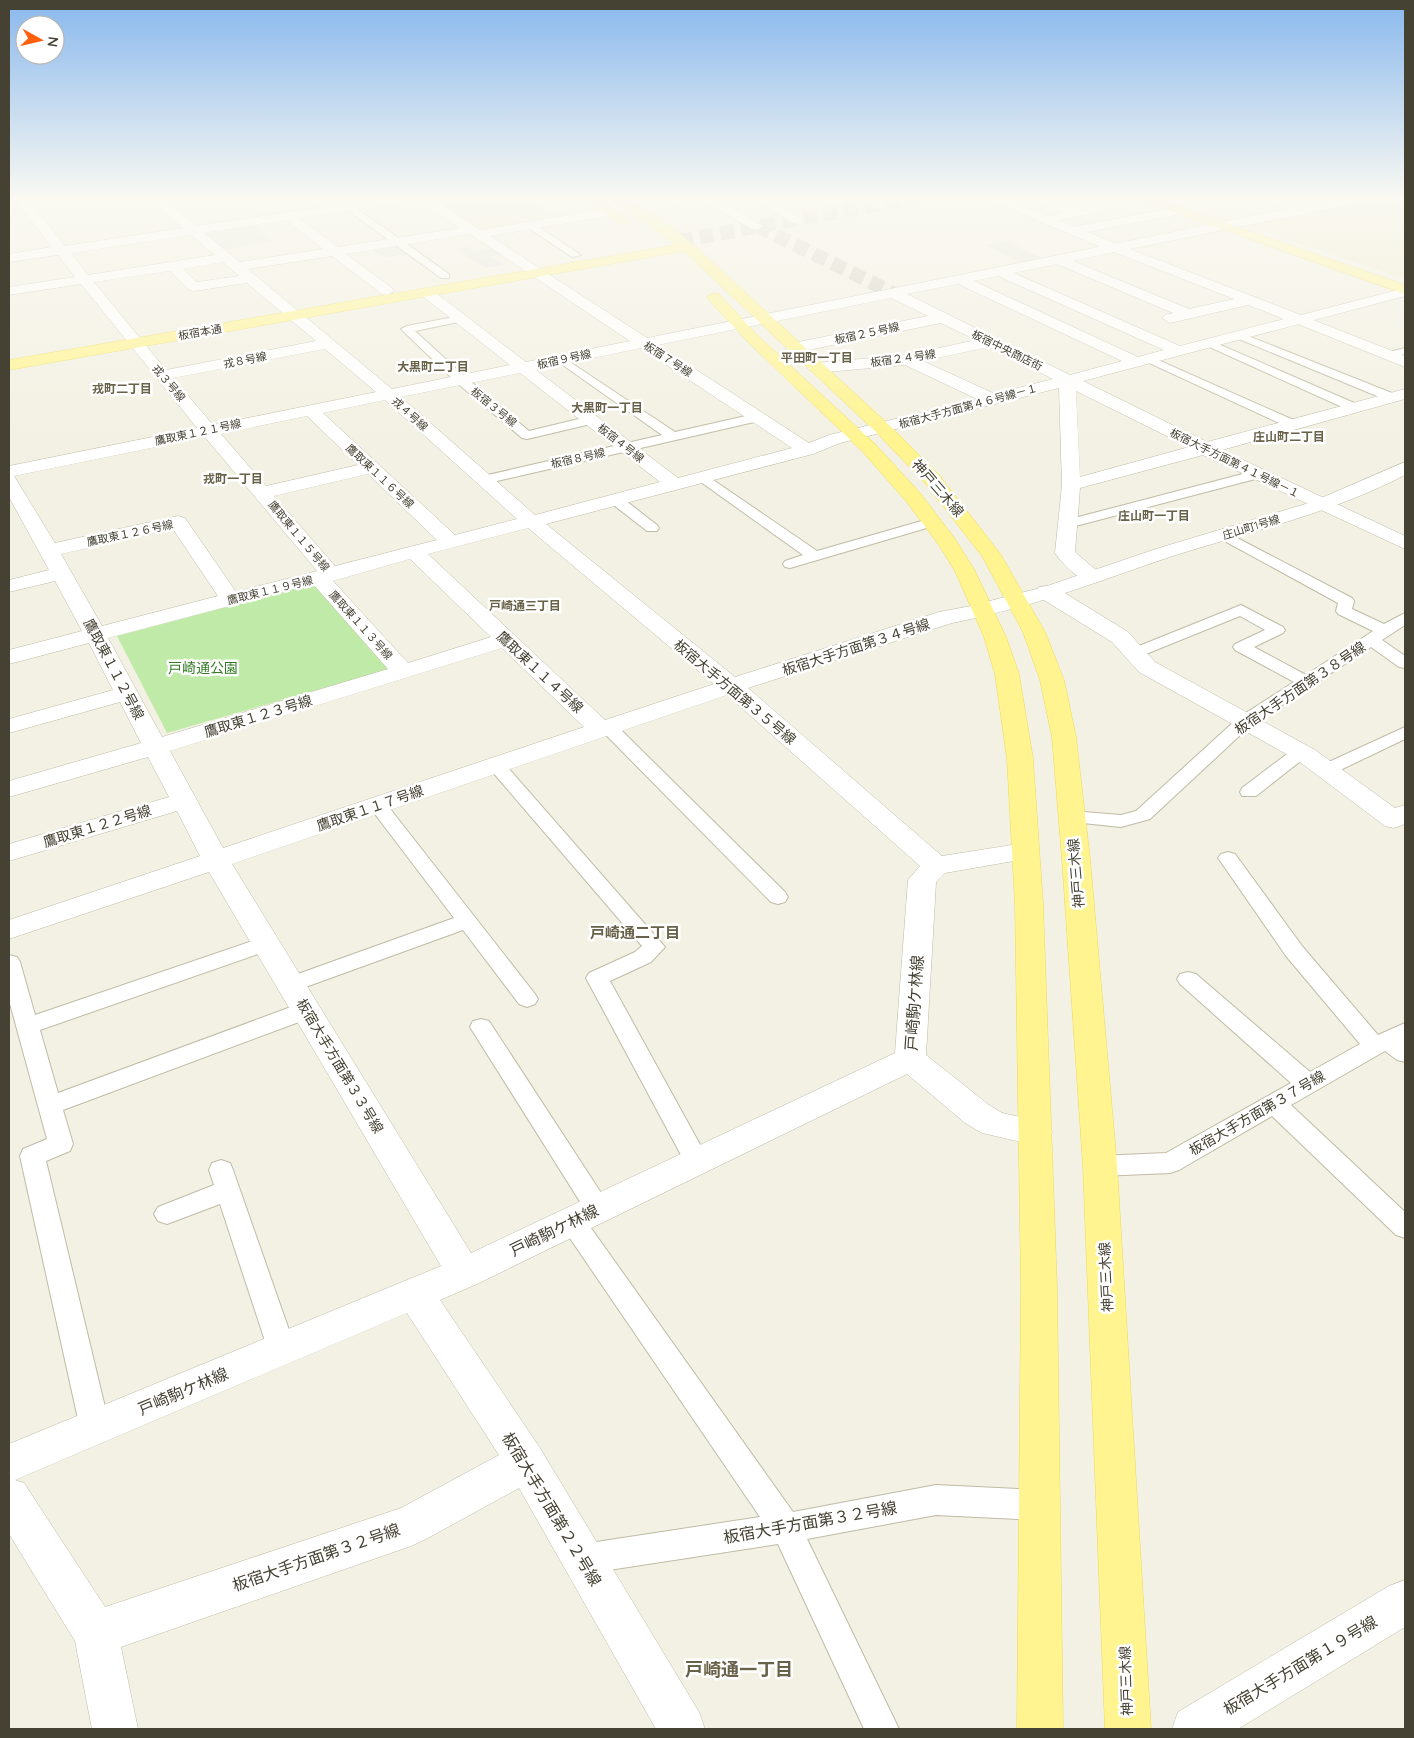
<svg xmlns="http://www.w3.org/2000/svg" width="1414" height="1738" font-family="Quicksand,'Noto Sans JP',sans-serif">
	<rect width="100%" height="100%" fill="#f3f1e3"/>
	<!-- education -->
	<g fill="#edeacc">
		<path d="M440,196h83l38,23 -81,14 -51,-35z"/>
		<path d="M1393,196h12v83l-159,-53z"/>
	</g>
	<!-- green -->
	<path fill="#c0eaa8" d="M318,583l72,86 -223,64 -50,-97z"/>
	<!-- parking -->
	<g fill="#e3e1dc">
		<path d="M656,196h28l4,2 -18,3 11,7 -18,2 -21,-12z"/>
		<path d="M251,223l22,18 -52,9 -21,-19z"/>
		<path d="M1008,241l10,4 -3,1 29,13 -20,4 -38,-18z"/>
		<path d="M395,243l15,11 -26,4 -14,-10z"/>
		<path d="M468,247l7,5 20,-4 9,6 -13,2 13,9 -19,3 -29,-19z"/>
	</g>
	<g fill="none" stroke-linecap="round" stroke-linejoin="round">
		<!-- pedestrian-tunnel -->
		<g stroke="#d0cec0" stroke-width="14" stroke-dasharray="14 7" stroke-linecap="butt">
			<path d="M757,226l136,67"/>
			<path d="M679,241l245,-45"/>
		</g>
		<defs>
			<g id="service">
				<path d="M346,205h6l97,69v4h-8l-95,-69z"/>
				<path d="M530,222l3,1 48,32 -9,2 -45,-30 -2,-2z"/>
				<path d="M459,316l4,1v4l-48,10 49,45 65,55 62,-15 6,4 -2,3 -68,16 -5,-1 -66,-56 -55,-53 6,-3z"/>
				<path d="M1238,332l159,63 2,3 -2,3h-8l-155,-64v-4z"/>
				<path d="M1209,340l150,65 2,3 -2,3h-8l-146,-66v-4z"/>
				<path d="M1405,348v6l-16,4 -6,-3 2,-2z"/>
				<path d="M561,356l114,76 84,-19 6,4 -2,3 -279,64 -5,-1 -2,-3 2,-3 183,-42 -105,-74 -2,-2z"/>
				<path d="M1149,356l149,66 2,3 -2,3h-8l-145,-67 -2,-2z"/>
				<path d="M1258,470l7,4 -2,3 -195,51 -7,-4 2,-3z"/>
				<path d="M703,473l114,78 115,-33 7,4 -2,3 -147,43 -5,-1 -2,-3 2,-3 18,-6 -105,-75 -2,-3 2,-3z"/>
				<path d="M616,496l5,1 36,28 2,3 -2,3h-10l-36,-28 -2,-3z"/>
				<path d="M1224,531l128,67 2,3 -2,8 32,15 21,-11v12l-23,15 23,16v12l-6,-1 -28,-20 -121,79 -100,93 -29,8 -57,-6 -3,-4 3,-4 7,-2 50,4 15,-4 102,-93 56,-36 -59,-32 -2,-3 2,-3 30,-14 -25,-14 -99,40h-12l-2,-3 2,-3 112,-45 42,22 2,3 -2,3 -29,14 52,28 67,-44 -35,-17 -2,-3 2,-8 -119,-65 -2,-3z"/>
				<path d="M608,722l6,1 171,169 3,5 -3,5 -7,2 -7,-2 -169,-171 -3,-4 3,-4z"/>
				<path d="M1405,727v12l-73,35h-12l-3,-4 3,-4z"/>
				<path d="M1301,747l6,1 3,4 -3,4 -51,40h-14l-2,-4 2,-4 53,-40z"/>
				<path d="M496,760l6,1 163,186 -14,15 -41,19 99,180 -3,7 -9,3 -9,-3 -102,-190 3,-5 46,-21 7,-6 -152,-177 -3,-4 3,-4z"/>
				<path d="M377,799l7,2 151,193 3,5 -3,5 -8,3 -8,-3 -56,-74 -163,59 -8,3 -8,-3 -3,-5 3,-5 170,-61 -86,-113 2,-4z"/>
				<path d="M1228,852l7,2 67,92 76,89 27,-12v39l-8,-2 -12,-9 -94,54 114,107v26l-9,-3 -124,-119 -93,54 -9,3 -70,3 -9,-3 -3,-7 3,-7 9,-3 66,-3 125,-70 -111,-99 -3,-5 3,-5 8,-2 8,2 114,98 50,-28 -74,-88 -65,-94 -3,-4 3,-4z"/>
				<path d="M267,936l8,2 3,5 -3,5 -235,82 18,63 241,-89 8,-2 8,2 3,6 -3,6 -252,94 10,34 -3,7 -24,10 64,267 -5,9 -10,4 -10,-4 -5,-9 -60,-272 3,-7 24,-10 -38,-139v-45l8,2 3,5 15,53z"/>
				<path d="M481,1019l8,2 118,181 4,7 -4,7 -9,3 -9,-3 -119,-189 3,-6z"/>
				<path d="M221,1160l9,3 3,7 63,180 -4,9 -10,3 -10,-3 -4,-9 -48,-146 -53,20 -9,-3 -4,-7 4,-7 56,-22 -5,-15 3,-7z"/>
				<path d="M572,1211l9,3 212,298 143,-27 102,5 11,5 4,10 -4,10 -11,5 -102,-5 -129,24 92,190h-35l-86,-185 -195,30 -11,-4 -5,-11 5,-11 11,-4 177,-27 -197,-289 -4,-7 4,-7z"/>
			</g>
			<path id="pedestrian" d="M979,196h18l123,49 2,3 -7,4 -5,-1z"/>
			<g id="minor">
				<path d="M17,196h8l40,50 118,-18 -36,-32h14l35,30 200,-30h33l51,34 132,-22 6,4 -2,3 -126,21 157,102 640,-129 -36,-13h20l32,10 50,-10h26l-6,4 -243,49 171,66 104,-27v8l-322,85 124,61 198,-53v10l-183,51 183,86v13l-202,-94 -123,33 -5,64 29,25 -3,4c-18,5 -36,-14 -46,-28l7,-68 -3,-97 -219,55 -27,11 -267,70 189,153 204,-65 43,-8 8,1 3,5 -3,5 -38,8 -204,65 194,168 83,-13 10,2 4,6 -4,6 -10,2 -80,14 -9,9 -10,173 63,50 13,8 45,10 5,9 -5,9 -12,4 -53,-12 -17,-10 -58,-49 -430,210 -37,16 100,148 159,264 6,17h-49l-137,-241 -93,51 -15,7 -290,101 17,82h-46l-17,-88 -66,-107v-90l432,-178 -232,-394 -200,67v-19l191,-64 -23,-45 -168,50v-17l160,-47 -21,-40 -139,40v-16l132,-38 -21,-41 -111,31v-14l104,-29 -24,-47 -80,21v-14l73,-19 -27,-50 -46,11v-12l40,-10 -40,-73v-31l188,-38 -116,-144 -72,11v-8l66,-10 -17,-22 -49,7v-8l43,-7 -35,-45 -2,-3zM418,200l42,28 -122,19 -39,-29zM286,220l37,29 -83,13 -36,-29zM470,234l160,107 -104,21 -95,-73 -5,-1 -7,4 2,3 89,70 -118,24 -144,-120 84,-13 50,38 5,1 7,-4 -2,-3 -46,-34zM191,235l24,20 -127,20 -17,-22zM1114,252l120,47 -45,10 -116,-48zM223,262l16,14 -42,6 -14,-13zM1057,264l116,49 -8,2 -3,3 8,5 78,-18 36,14 -104,27 -166,-73zM170,271l19,19 5,1 53,-8 69,58 -150,29 -72,-88zM998,276l166,74 -26,7 -164,-76zM958,284l164,77 -52,14 -163,-81zM891,298l37,18 -135,27 -8,5 8,5 148,-30 35,17 -69,15 -92,8 -8,5 8,5 90,-8 72,34 -148,36 -20,8 -151,-98zM989,347l64,32 -58,15 -72,-33zM641,348l151,100 -114,30 -142,-108zM325,349l51,43 -163,33 -40,-47zM520,373l140,109 -125,33 -134,-118zM1076,391l113,56 -109,30zM385,400l132,119 -62,16 -132,-122zM307,416l51,49 -92,21 -45,-52zM205,437l112,134 -81,21 -51,-74 -7,-2 -123,27 -41,-67zM368,474l69,66 -102,26 -61,-70zM528,528l186,156 -109,36 -177,-166zM173,529l45,67 -116,30 -41,-72zM410,559l81,78 -83,26 -75,-82zM313,584l75,85 -226,68 -54,-99zM502,648l82,79 -361,121 -53,-97zM727,695l193,171 -12,14 -13,173 -424,200 -239,-389zM407,1313l92,142 -98,53 -296,99 -81,-124 -9,-3z"/>
				<path d="M695,196h16l52,30 -6,4 -5,-1z"/>
				<path d="M747,196h16l40,23 -6,4 -5,-1z"/>
				<path d="M853,196h16l14,9 -6,4z"/>
				<path d="M1003,196h45l30,13 17,-4 6,4 -2,3 -44,9 -8,4 -6,-4 1,-3 22,-6 -33,-14 -33,7 -6,-4z"/>
				<path d="M1177,207l6,4 -2,3 -109,21 -7,-4 7,-4z"/>
				<path d="M1047,586l8,1 73,45 27,30 160,88 80,58 10,-3v19l-11,4 -9,-2 -88,-66 -158,-88 -27,-30 -73,-45 -3,-5 3,-5z"/>
				<path d="M1405,1580v47l-167,102h-66l6,-17 211,-126z"/>
			</g>
			<g id="tertiary">
				<path d="M1298,314l107,42v11l-112,-45 -3,-3 3,-3z"/>
				<path d="M1405,462v13c-73,38 -153,56 -232,81 -64,21 -125,46 -191,60l-8,-1 -3,-5 3,-5 70,-18 115,-39 153,-46z"/>
			</g>
			<g id="primary">
				<path d="M582,196h15l34,25 -6,4 -5,-1z"/>
				<path d="M607,196h15l51,32 24,20 191,176 51,51 62,80 44,77 19,48 12,57 14,122 27,307 34,563h-46l-22,-563 -21,-307 -10,-122 -12,-57 -17,-48 -41,-76 -57,-73 -49,-51 -192,-181 -675,119v-10l667,-115z"/>
				<path d="M1129,196h19l257,89v9z"/>
				<path d="M714,293l5,1 39,42 116,107 46,50 35,46 20,32 31,66 13,37 14,85 10,145 14,384 6,441h-46l4,-441 -6,-384 -8,-145 -12,-85 -11,-37 -29,-66 -16,-26 -33,-44 -44,-50 -114,-109 -39,-42 -2,-3z"/>
			</g>
		</defs>
		<!-- service casing -->
		<use href="#service" stroke="#bfbba5" stroke-width="2"/>
		<!-- pedestrian casing -->
		<use href="#pedestrian" stroke="#bfbba5" stroke-width="1"/>
		<!-- minor casing -->
		<use href="#minor" stroke="#bfbba5" stroke-width="1"/>
		<!-- tertiary casing -->
		<use href="#tertiary" stroke="#bfbba5" stroke-width="1"/>
		<!-- primary casing -->
		<use href="#primary" stroke="#ebdb59" stroke-width="1"/>
		<!-- service -->
		<use href="#service" fill="#fff" fill-rule="evenodd"/>
		<!-- pedestrian -->
		<use href="#pedestrian" fill="#fff" fill-rule="evenodd"/>
		<!-- minor -->
		<use href="#minor" fill="#fff" fill-rule="evenodd"/>
		<!-- tertiary -->
		<use href="#tertiary" fill="#fff" fill-rule="evenodd"/>
		<!-- primary -->
		<use href="#primary" fill="#fff490" fill-rule="evenodd"/>
	</g>
	<!-- sky -->
	<linearGradient id="sky" x2="0" y2="1"><stop stop-color="#89b8ed"/><stop offset="0.45" stop-color="#faf9f2"/><stop offset="1" stop-color="#faf9f2" stop-opacity="0"/></linearGradient>
	<rect width="1414" height="440" fill="url(#sky)"/>
	<g text-anchor="middle" stroke-width="5" stroke-linejoin="round" paint-order="stroke">
		<!-- far-street labels -->
		<g font-size="11" fill="#454133" stroke="#fff">
			<text transform="translate(200 332) rotate(-10)" y="4">板宿本通</text>
			<text transform="translate(867 333) rotate(-12)" y="4">板宿２５号線</text>
			<text transform="translate(1007 350) rotate(26)" y="4">板宿中央商店街</text>
			<text transform="translate(903 358) rotate(-8)" y="4">板宿２４号線</text>
			<text transform="translate(564 359) rotate(-12)" y="4">板宿９号線</text>
			<text transform="translate(668 359) rotate(33)" y="4">板宿７号線</text>
			<text transform="translate(245 360) rotate(-11)" y="4">戎８号線</text>
			<text transform="translate(169 383) rotate(50)" y="4">戎３号線</text>
			<text transform="translate(968 406) rotate(-15)" y="4">板宿大手方面第４６号線－１</text>
			<text transform="translate(494 407) rotate(39)" y="4">板宿３号線</text>
			<text transform="translate(410 414) rotate(42)" y="4">戎４号線</text>
			<text transform="translate(198 432) rotate(-12)" y="4">鷹取東１２１号線</text>
			<text transform="translate(621 443) rotate(38)" y="4">板宿４号線</text>
			<text transform="translate(578 458) rotate(-13)" y="4">板宿８号線</text>
			<text transform="translate(1235 463) rotate(26)" y="4">板宿大手方面第４１号線－１</text>
			<text transform="translate(380 476) rotate(43)" y="4">鷹取東１１６号線</text>
			<text transform="translate(1251 527) rotate(-17)" y="4">庄山町1号線</text>
			<text transform="translate(130 533) rotate(-12)" y="4">鷹取東１２６号線</text>
			<text transform="translate(299 536) rotate(50)" y="4">鷹取東１１５号線</text>
			<text transform="translate(270 590) rotate(-14)" y="4">鷹取東１１９号線</text>
			<text transform="translate(361 625) rotate(48)" y="4">鷹取東１１３号線</text>
		</g>
		<!-- far-neighbourhood labels -->
		<g font-size="12" font-weight="bold" fill="#686249" stroke="#fff">
			<text x="817" y="362">平田町一丁目</text>
			<text x="433" y="371">大黒町二丁目</text>
			<text x="122" y="393">戎町二丁目</text>
			<text x="607" y="412">大黒町一丁目</text>
			<text x="1289" y="441">庄山町二丁目</text>
			<text x="233" y="483">戎町一丁目</text>
			<text x="1154" y="520">庄山町一丁目</text>
			<text x="525" y="610">戸崎通三丁目</text>
		</g>
		<!-- street labels -->
		<g font-size="14" fill="#454133" stroke="#fff">
			<text transform="translate(938 488) rotate(49)" y="5">神戸三木線</text>
			<text transform="translate(856 647) rotate(-18)" y="5">板宿大手方面第３４号線</text>
			<text transform="translate(114 669) rotate(62)" y="5">鷹取東１１２号線</text>
			<text transform="translate(540 672) rotate(43)" y="5">鷹取東１１４号線</text>
			<text transform="translate(1300 688) rotate(-34)" y="5">板宿大手方面第３８号線</text>
			<text transform="translate(735 692) rotate(40)" y="5">板宿大手方面第３５号線</text>
			<text transform="translate(258 716) rotate(-17)" y="5">鷹取東１２３号線</text>
			<text transform="translate(370 808) rotate(-19)" y="5">鷹取東１１７号線</text>
			<text transform="translate(97 826) rotate(-17)" y="5">鷹取東１２２号線</text>
			<text transform="translate(1076 873) rotate(-95)" y="5">神戸三木線</text>
			<text transform="translate(340 1066) rotate(59)" y="5">板宿大手方面第３３号線</text>
			<text transform="translate(1257 1113) rotate(-30)" y="5">板宿大手方面第３７号線</text>
			<text transform="translate(1106 1277) rotate(-93)" y="5">神戸三木線</text>
			<text transform="translate(1126 1681) rotate(-92)" y="5">神戸三木線</text>
		</g>
		<!-- park labels -->
		<g font-size="14" fill="#337a23" stroke="#fff">
			<text x="203" y="673">戸崎通公園</text>
		</g>
		<!-- neighbourhood labels -->
		<g font-size="15" font-weight="bold" fill="#686249" stroke="#fff">
			<text x="635" y="938">戸崎通二丁目</text>
		</g>
		<!-- near-street labels -->
		<g font-size="16" fill="#454133" stroke="#fff">
			<text transform="translate(914 1003) rotate(-86)" y="6">戸崎駒ケ林線</text>
			<text transform="translate(554 1230) rotate(-26)" y="6">戸崎駒ケ林線</text>
			<text transform="translate(183 1391) rotate(-23)" y="6">戸崎駒ケ林線</text>
			<text transform="translate(552 1509) rotate(59)" y="6">板宿大手方面第２２号線</text>
			<text transform="translate(810 1522) rotate(-10)" y="6">板宿大手方面第３２号線</text>
			<text transform="translate(316 1557) rotate(-19)" y="6">板宿大手方面第３２号線</text>
			<text transform="translate(1300 1665) rotate(-31)" y="6">板宿大手方面第１９号線</text>
		</g>
		<!-- near-neighbourhood labels -->
		<g font-size="18" font-weight="bold" fill="#686249" stroke="#fff">
			<text x="739" y="1676">戸崎通一丁目</text>
		</g>
	</g>
	<!-- border -->
	<rect width="1414" height="1738" fill="none" stroke="#454133" stroke-width="20"/>
	<!-- north arrow -->
	<g transform="translate(40 40) rotate(98)"><circle r="24" fill="#ffffff" stroke="#b5b3ad"/>
	<path d="M0-4L9 19L0 12L-9 19Z" fill="#ff600e"/>
	<text y="-8" font-size="14" font-weight="bold" text-anchor="middle" fill="#454133">N</text>
	</g>
</svg>
